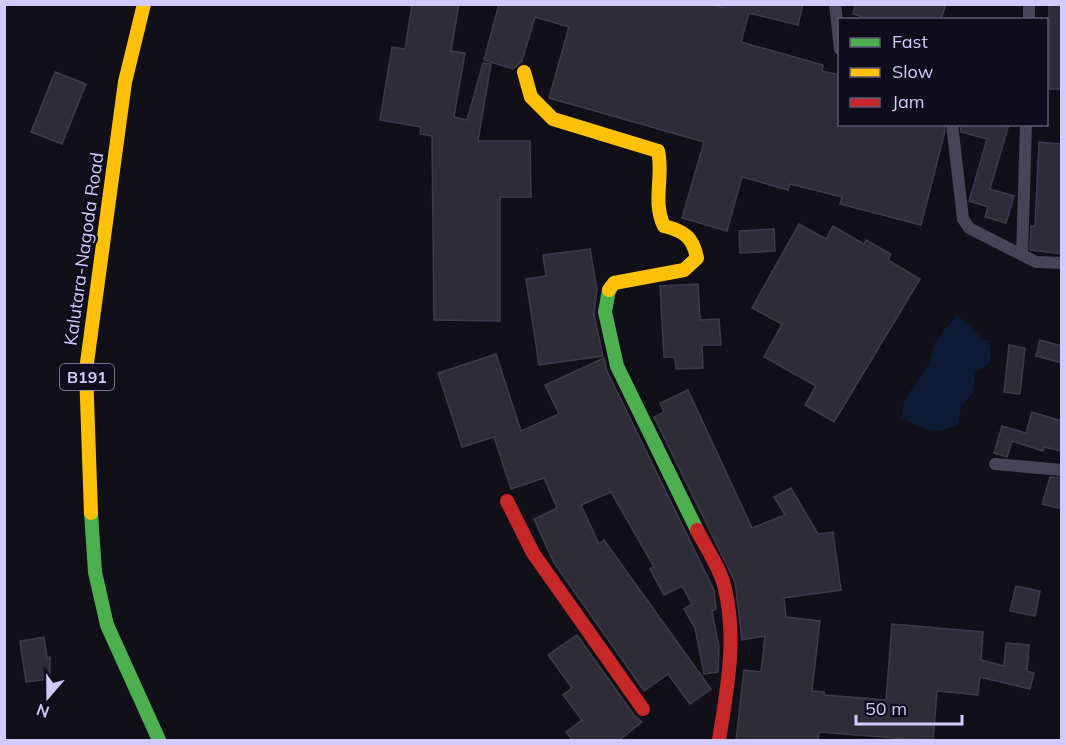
<svg xmlns="http://www.w3.org/2000/svg" width="1066" height="745" font-family="Mulish,sans-serif">
	<rect width="100%" height="100%" fill="#111018"/>
	<!-- water -->
	<path fill="#0d1a36" d="M957,315l26,24 8,2 -1,21 -15,11 -2,20 -12,13 -3,19c-24,10 -34,5 -56,-7l3,-19 23,-33 8,-26z"/>
	<!-- building -->
	<g fill="#2f2c3a" stroke="#3e3a4c" stroke-width="1.5">
		<path d="M412,4h47l-8,47 14,2 -11,64 13,3 16,-57 8,1 -13,77h52l1,56h-31v124l-66,-1 -2,-184 -12,-2 1,-7 -41,-7 12,-73 13,2z"/>
		<path d="M499,4h212l13,4 1,-4h78l-5,21 -49,-12 -8,29 82,23 -1,6 18,4v49h104l1,7 -24,94 -81,-21 2,-7 -52,-13 -2,6 -46,-13 -15,54 -45,-13 22,-76 -155,-44 20,-71 -34,-10 -13,44 -9,8 -29,-9z"/>
		<path d="M855,4h91l-5,16h-78v-3l-10,-3z"/>
		<rect x="1049" y="4" width="13" height="85"/>
		<path d="M55,72l31,12 -24,60 -31,-12z"/>
		<path d="M960,124h49l-19,65 24,7 -8,27 -21,-6 3,-10 -19,-6 18,-62 -26,-7z"/>
		<path d="M1039,142l23,2v110l-32,-4 1,-24h4z"/>
		<path d="M799,224l27,15 7,-13 31,18 2,-4 25,14 -3,6 32,19 -86,143 -29,-17 11,-19 -52,-29 18,-33 -30,-16z"/>
		<path d="M774,229l1,22 -35,2 -1,-22z"/>
		<path d="M590,249l7,41 -3,24 9,42 -64,9 -13,-86 20,-3 -3,-21z"/>
		<path d="M698,284l2,36 19,-1 2,26h-19l1,23 -27,1 -1,-12h-11l-4,-71z"/>
		<path d="M1040,340l22,6v17l-26,-7z"/>
		<path d="M1009,345l16,3 -5,46 -16,-2z"/>
		<path d="M496,354l25,77 38,-17 -14,-29 59,-27 3,13 107,219 2,19 -4,2 7,36 -1,25 -14,2 -9,-46 -11,-19 8,-5 -10,-18 -18,9 -14,-26 4,-2 -43,-75 -30,13 18,39 5,-4 107,149 -21,15 -22,-30 -24,17 -90,-128 -20,-44 23,-11 -13,-30 -33,11 -17,-52 -32,10 -24,-74z"/>
		<path d="M688,390l64,138 33,-13 -11,-18 17,-9 27,46 15,-2 8,58 -57,8 2,19 34,4 -8,70 12,1v3l62,5 6,-76 91,8 -2,28 23,6 2,-23 23,2 -2,26 7,2 -4,16 -50,-12 -2,18 -41,-4 -4,50 -114,-9 -1,9h-82l8,-71 17,2 4,-36 -23,4 -7,-58 -81,-165 10,-5 -4,-9z"/>
		<path d="M1032,412l30,9v30l-18,-4 -1,4 -31,-10 -5,16 -13,-4 8,-27 24,7z"/>
		<path d="M1050,477l12,1v31l-20,-5z"/>
		<path d="M1016,586l24,5 -5,25 -25,-5z"/>
		<path d="M577,635l57,80 8,7 -24,19h-45l-7,-9 16,-12 -19,-25 9,-7 -24,-33z"/>
		<path d="M44,637l3,21 3,-1v22l-24,3 -6,-41z"/>
	</g>
	<g fill="none" stroke-linecap="round" stroke-linejoin="round">
		<!-- street -->
		<g stroke="#474458" stroke-width="12">
			<path d="M835,4l5,45"/>
			<path d="M1029,4v16"/>
			<path d="M952,124l11,95 6,9 67,34 26,1"/>
			<path d="M1022,255l4,-131"/>
			<path d="M995,464l67,6"/>
		</g>
		<!-- fast -->
		<g stroke="#4caf50" stroke-width="14">
			<path d="M609,290l-4,22 12,54 80,164"/>
			<path d="M91,513l4,59 12,53 52,115"/>
		</g>
		<!-- slow -->
		<g stroke="#ffc107" stroke-width="14">
			<path d="M524,72l7,25 22,22 105,32c6,25 -6,51 6,75 20,5 29,11 33,32l-13,12 -70,13 -5,7"/>
			<path d="M91,513l-5,-143 39,-288 19,-78"/>
		</g>
		<!-- jam -->
		<g stroke="#c62828" stroke-width="14">
			<path d="M507,501l26,52 110,156"/>
			<path d="M697,530c9,18 24,39 28,59 12,50 2,101 -6,151"/>
		</g>
	</g>
	<g text-anchor="middle" stroke-width="5" stroke-linejoin="round" paint-order="stroke">
		<!-- shield labels -->
		<rect fill="#0f0c1b" stroke="#9890b8" stroke-width="1.5" x="60" y="364" width="54" height="26" rx="4.5"/>
		<g font-size="16" font-weight="bold" fill="#d2c9fc">
			<text x="87" y="383">B191</text>
		</g>
		<!-- street labels -->
		<g font-size="18" fill="#d2c9fc" stroke="#0f0c1b">
			<text transform="translate(84 249) rotate(-82)" y="6">Kalutara-Nagoda Road</text>
		</g>
	</g>
	<!-- border -->
	<rect width="1066" height="745" fill="none" stroke="#d2c9fc" stroke-width="12"/>
	<!-- legend -->
	<rect x="838" y="18" width="210" height="108" fill="#0f0c1b" stroke="#5d5875" stroke-width="1.5"/>
	<rect x="850" y="38" width="30" height="9" fill="#4caf50" stroke="#5d5875" stroke-width="1.5"/>
	<text x="892" y="48" font-size="18" fill="#d2c9fc">Fast</text>
	<rect x="850" y="68" width="30" height="9" fill="#ffc107" stroke="#5d5875" stroke-width="1.5"/>
	<text x="892" y="78" font-size="18" fill="#d2c9fc">Slow</text>
	<rect x="850" y="98" width="30" height="9" fill="#c62828" stroke="#5d5875" stroke-width="1.5"/>
	<text x="892" y="108" font-size="18" fill="#d2c9fc">Jam</text>
	<!-- north arrow -->
	<g transform="translate(48 697) rotate(200)" stroke="#0f0c1b" stroke-width="4.5" paint-order="stroke">
	<path d="M0-4.5L10 22L0 15L-10 22Z" fill="#d2c9fc"/>
	<text y="-9" font-size="16" font-weight="bold" text-anchor="middle" fill="#d2c9fc">N</text>
	</g>
	<!-- scale -->
	<path d="M856 715v9h106v-9" fill="none" stroke="#d2c9fc" stroke-width="3"/>
	<text x="865" y="715" font-size="18" fill="#d2c9fc" stroke="#0f0c1b" stroke-width="4.5" paint-order="stroke">50 m</text>
</svg>
